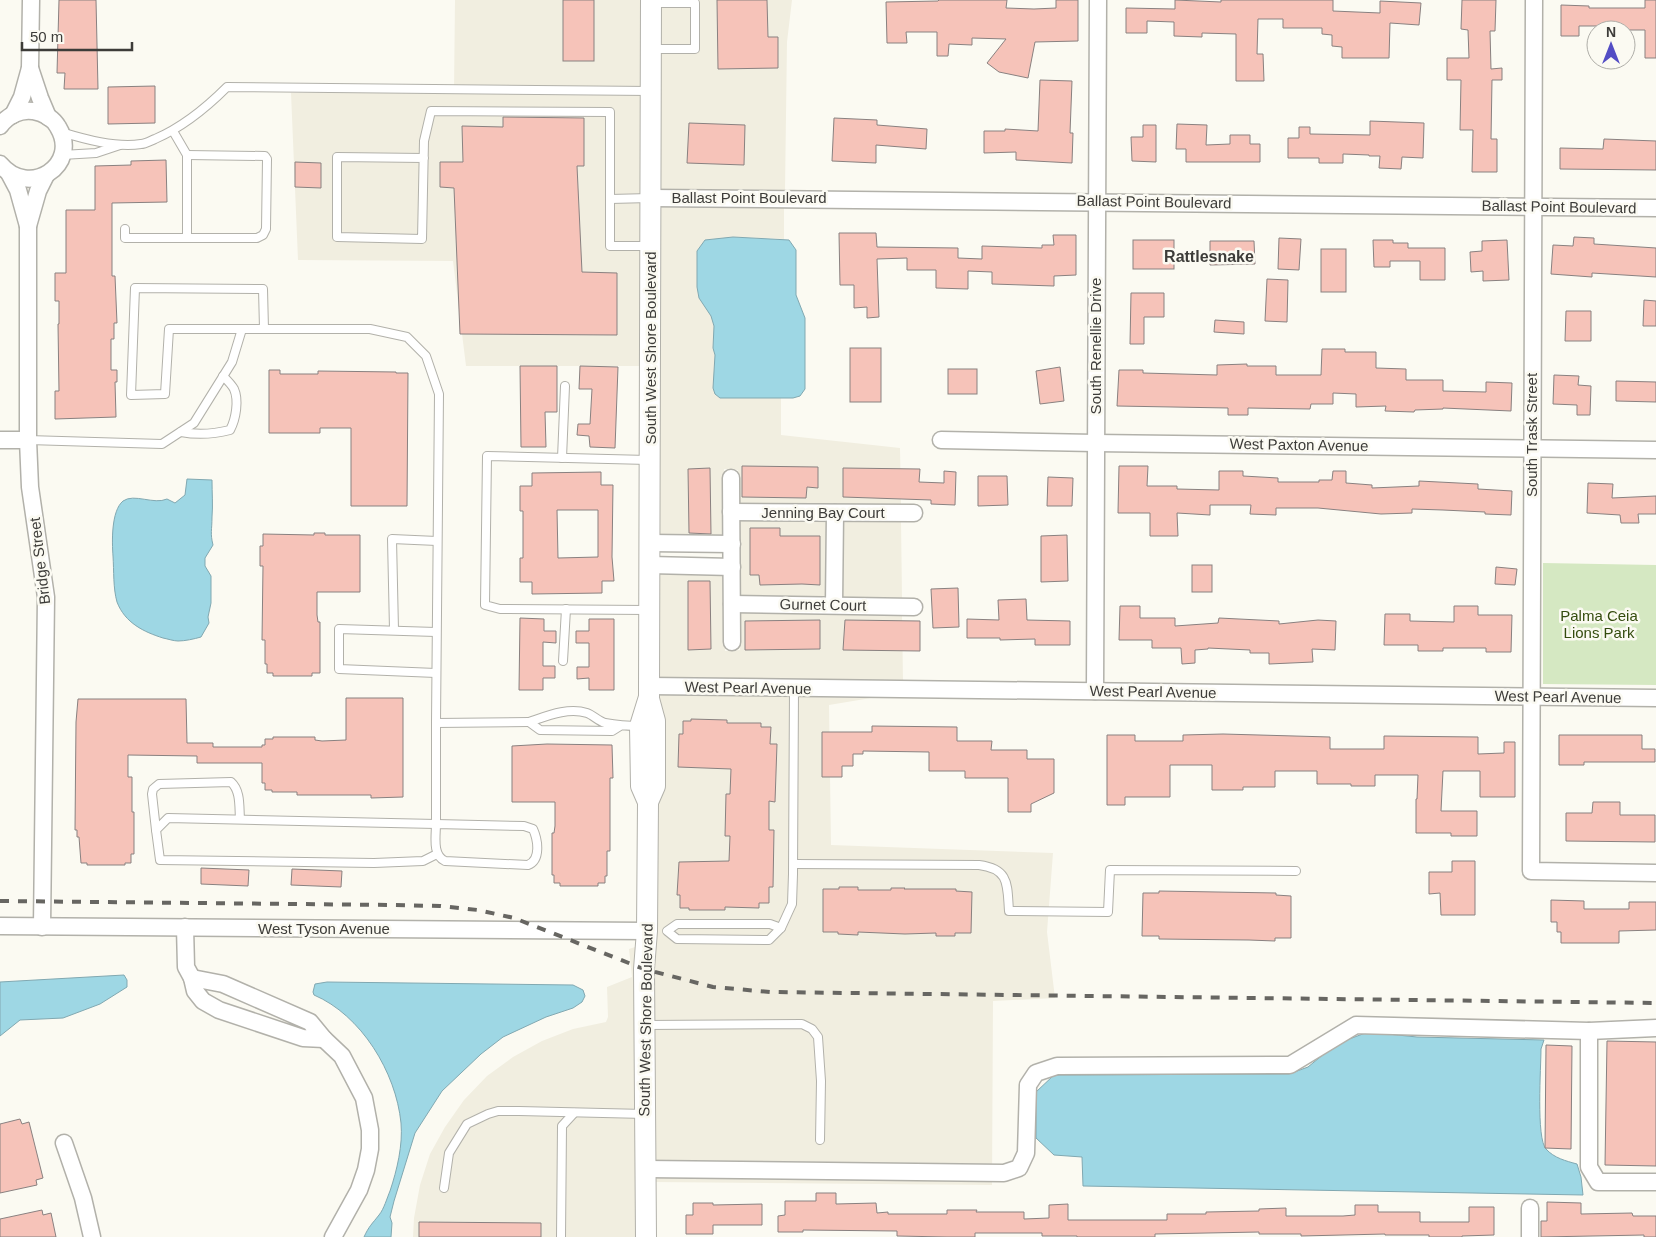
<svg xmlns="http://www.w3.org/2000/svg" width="1656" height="1237" font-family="Helvetica,sans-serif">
	<rect width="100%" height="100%" fill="#fbfaf2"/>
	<!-- built -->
	<g fill="#f1eee0">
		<path d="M455,0h189l-1,366h-177l-13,-105 -155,-1 -7,-167 163,-3z"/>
		<path d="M659,0h133l-5,42 -2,148 -126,-1z"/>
		<path d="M659,206l125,1v32l-50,-2 -29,3 -8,47 2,11 12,18 3,10 -1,22 2,7 -1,12 6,31h61v37l119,13 1,57 -162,-1 -1,-34 -14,-1v66l-67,-1z"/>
		<path d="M739,521h88l-1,76 -87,-2z"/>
		<path d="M842,521l59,1 1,76 -61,-1z"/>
		<path d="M657,574l67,1 1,76 15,-1v-38l162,3 1,66 -246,-4z"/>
		<path d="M657,694l214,4 -42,7 2,140 222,8 -6,79 8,66 -62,3 -1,184 -339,-3v-5l281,4 1,-17 -282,-4 -1,-160 4,-192 2,-2 -1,-4z"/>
		<path d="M638,946l1,291h-226l1,-19 6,-33 10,-31 15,-27 19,-27 23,-24 26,-19 29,-16 31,-12 33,-7 2,-5 -1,-30 25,-10 -3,-28z"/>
	</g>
	<!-- green -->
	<path fill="#d5e8c2" d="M1543,563l113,2v120l-113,-1z"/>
	<!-- water -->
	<g fill="#9ed7e4" stroke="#81a8b1">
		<path d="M733,237l56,3 7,10v45l9,23v71l-5,7 -7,2h-73l-5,-4 -2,-6 2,-33 -2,-7 1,-22 -3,-10 -12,-18 -2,-11v-36l8,-11z"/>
		<path d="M187,479l25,1c0,13 1,25 0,37 0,13 -2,16 1,28l-8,13v8l6,10v27l-3,14 1,6 -8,14c-7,2 -16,4 -23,4 -4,0 -10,-2 -15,-3 -19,-6 -38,-15 -46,-36 -4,-14 -3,-31 -4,-46 -1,-14 -2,-45 10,-55 11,-8 31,4 44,-2l8,4 10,-8z"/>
		<path d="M124,975l3,5v7l-27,17 -37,14 -43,2 -20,16v-54z"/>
		<path d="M327,982l246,3 10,5 2,6 -3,6 -9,6 -27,9 -43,20 -22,17 -39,37 -27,42 -21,68 -4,16 2,6 -1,14h-27c5,-11 8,-13 15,-22 5,-6 8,-17 11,-24 7,-21 13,-46 11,-68 -5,-51 -40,-108 -87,-128l-1,-3 2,-8z"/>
		<path d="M1368,1032l49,5 127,3 -3,9c0,18 -5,89 5,100 8,9 20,12 31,15l4,13 2,18 -500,-9 -1,-29 -28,-2 -18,-17v-46l18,-17 235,-1 19,-7 28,-23z"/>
	</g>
	<!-- building -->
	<g fill="#f6c3b9" stroke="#898180" fill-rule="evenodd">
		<path d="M59,0h37l2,89h-34l1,-16h-8z"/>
		<rect x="563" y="0" width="31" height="61"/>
		<path d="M717,0h50l1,37h10v31l-60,1z"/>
		<path d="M939,0h68l-1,8 28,1 22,-1v-8h22v41l-43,1 -7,36 -29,-6 -12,-9 19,-24 -34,-1v7l-23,-1 -1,12h-11v-24h-31l1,11h-20l-1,-41 52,-1z"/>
		<path d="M1175,0l46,2v-2h112v11l47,2v-12l41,2 -2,22 -29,-2 -1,35h-47v-11l-10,-1v-11l-10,-1v-6h-39v-9h-25l-1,35h6l1,27h-28v-47l-34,-1v4l-28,-1v-14l-27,-1v12h-21v-25l49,1z"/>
		<path d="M1462,0h34l-1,31h-5l1,38 11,-1v12h-10l-1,59h6v33h-25l1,-42h-13l1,-50h-14v-22h22l-1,-28 -7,-1z"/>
		<path d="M1645,0h11v58h-11v-28h-43v-4h-23v10h-18v-31l28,1v2h56z"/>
		<path d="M1040,80l32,1 -2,52h3l-1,30 -56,-3v-8l-32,1v-22h21v-2l33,2z"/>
		<path d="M155,86v37l-47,1v-37z"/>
		<path d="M503,117l81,1v48h-7l5,106 35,1v62l-157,-1 -6,-146 -14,-1v-25h23l-1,-36 41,1z"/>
		<path d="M834,118l43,2v5l50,4 -1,20 -50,-4v18l-44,-2z"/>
		<path d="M1370,121l54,2 -1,35 -21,-1 -1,12 -22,-1 1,-12h-11v-1l-26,-1v9h-24v-5h-31v-20h11v-11h11v7l60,1z"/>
		<path d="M689,123l56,2 -1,40 -57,-2z"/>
		<path d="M1177,124l30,1 -1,20 24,-1v-9h20v9h10v18h-74v-13h-10z"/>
		<path d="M1143,125h13v37l-24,-1 -1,-24h12z"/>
		<path d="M1604,139l52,2v29l-96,-1v-21l43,1z"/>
		<path d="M166,160l1,42 -55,1v73h3l2,47h-3v16h-3v31h6v12h-2l1,35 -61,2v-28h4l-1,-67h1v-23h-4v-28h11v-63h29v-44l36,-1v-4z"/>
		<path d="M295,162l26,1v25l-26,-1z"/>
		<path d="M839,233h37l1,14 81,1v10l24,1v-13l60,2v-3h12l-1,-10h23v40l-22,1v10l-62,-2v-12l-24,-1v18l-32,-1v-18h-29v-12l-30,1 2,58 -12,1v-11l-13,1v-23h-14z"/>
		<path d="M1574,237l20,1v6l62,4v29l-64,-4v4l-41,-3 2,-29 20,1z"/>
		<path d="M1279,238l22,1 -2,31 -21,-1z"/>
		<rect x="1133" y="240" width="41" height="29"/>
		<path d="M1373,240h20v3h15v5h37v32h-25v-19h-30v6h-16z"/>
		<path d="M1507,240l2,40 -26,1v-10l-12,1 -1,-20 12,-1v-10z"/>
		<path d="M1210,241h44l1,23 -45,1z"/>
		<rect x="1321" y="249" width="25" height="43"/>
		<path d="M1267,279l21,1 -1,42 -22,-1z"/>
		<path d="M1131,293h33v24h-20v27h-14z"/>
		<path d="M1644,300l12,1v25h-13z"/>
		<path d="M1566,311h25v30h-26z"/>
		<path d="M1215,320l29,2v12l-30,-2z"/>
		<rect x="850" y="348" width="31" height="54"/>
		<path d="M1322,349h23v3h31v16l30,1v11h37v11l43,1v-10l26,1 -1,28 -68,-3v1l-28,1 -1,2 -29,-1 1,-5 -30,1v-13l-23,-1v11h-22l-1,5 -62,-1v7h-20v-7l-111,-2 2,-36h24v3l74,2v-10l30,-1v2h29v9h45z"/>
		<path d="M520,366h37v46h-12l1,35h-25z"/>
		<path d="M580,366l38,1 -3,81 -25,-1 -1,-11 -12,-1 1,-11h12l2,-35h-13z"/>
		<path d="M1060,367l4,34 -24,3 -4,-33z"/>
		<rect x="948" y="369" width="29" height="25"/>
		<path d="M269,370h11v4h38v-3l78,1v1h12l-1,133h-56v-78h-31v5h-51z"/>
		<path d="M1554,375l25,1 -1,9 13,1 -1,29h-13v-10l-24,-1z"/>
		<path d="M1616,381l40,1v20l-40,-1z"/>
		<path d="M742,466l76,1v21l-11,-1 -1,11 -64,-1z"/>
		<path d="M1119,466h29l-1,20h30v3l42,1v-19h24v5l35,2v4h41v-2h13l1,-9h13v12l26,2v3l47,-2v-5l59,3v5l34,2 -1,24 -26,-1v-2l-42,-2 -31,-1v4l-31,1 -63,-6h-42v7l-26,-1 1,-9h-41v10l-33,-2 1,23h-28v-23h-32z"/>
		<path d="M710,468l1,66 -22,-1 -1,-64z"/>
		<path d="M843,468l77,1 -1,13 25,1v-12l12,1 -1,33 -24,-1v-4l-88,-3z"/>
		<path d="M601,472v13h12l-1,72 2,24h-12v12l-70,1v-12h-12v-24h3v-47h-3v-25h12v-13zM557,510h41v47l-40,1z"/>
		<path d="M978,476h29l1,29 -30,1z"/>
		<path d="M1048,477l25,1 -1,28h-25z"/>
		<path d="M1588,483l25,1 -1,14 44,-2v18h-18l1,9h-18l-1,-8 -33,-2z"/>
		<path d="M750,528h30v8h40v49l-18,-1 -42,1 -1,-10h-9z"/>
		<path d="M314,533h11v2h35v57h-43v23l1,7h2v51h-8v3h-39v-3h-6v-9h-2v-24h-3l1,-74h-3v-20h3v-12l51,1z"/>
		<path d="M1067,535l1,46 -27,1v-46z"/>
		<rect x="1192" y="565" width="20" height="27"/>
		<path d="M1496,567l21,2 -2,16 -20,-1z"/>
		<path d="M688,581h22l1,68 -23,1z"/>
		<path d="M958,588l1,39 -26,1 -2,-39z"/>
		<path d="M1026,599l1,21 43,1v24h-35v-6l-35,1v-2h-33v-19l32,1 -1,-20z"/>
		<path d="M1120,606h20v12h35v8l43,-3 1,-5 60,3v3l39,-4 18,1 -1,29 -23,-1 1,13 -44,2v-11h-19v-3l-42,-2v1l-13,1v13l-13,1 -1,-16h-29v-8h-33z"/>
		<path d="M1454,606h24v9h34l-1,37h-25v-4h-43v3h-25v-6h-34l1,-31h25v7l44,1z"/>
		<path d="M520,618l24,1v12h12v12l-13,-1v24h12v12h-12v12h-24z"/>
		<path d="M589,619h25v71h-25v-12l-12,1v-12h12v-24h-13v-12h13z"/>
		<path d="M820,620v29l-75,1v-29z"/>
		<path d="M845,620l75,1v30l-77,-1z"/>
		<path d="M346,698h57v99l-32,1v-3h-74v-3h-25v-2h-7v-7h-3v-20h-65v-7l-69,-1v22h4v35h2v42h-3v9h-6v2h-38v-2h-6l-2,-26h-2v-7h-2l1,-108 2,-23h108l1,44h26v4h49v-2h3v-6h8v-2h42v3l7,1 24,-1z"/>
		<path d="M691,719l36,1v3h34v4h10l-1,17h7l-2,58 -6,-1v29h5l-1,57h-4v16h-10v5l-34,-1v3h-36v-2h-9v-13h-3l2,-33 50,-1 1,-25h-5l1,-42h4l1,-25 -53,-2 1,-33h4v-13h8z"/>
		<path d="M872,726l85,1v14h35l-1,9h36v9h27v34l-23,11v8h-23v-34h-43v-7h-36v-19l-66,-1v3h-10v12h-11v11h-20v-45h50z"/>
		<path d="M1223,734l107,3v12h54v-13l94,1v17l26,-1v-11h11v55h-35v-26h-37l-2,40h36v25h-26v-3h-35v-34h1l1,-24h-43v11h-24v-2h-34v-13h-42v16h-32v3h-31v-25h-42v32h-45v8h-18v-70h28v6h48v-6z"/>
		<path d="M1559,735h83v14h13v13h-71v3h-25z"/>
		<path d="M547,744l65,1 1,33h-3v73h-3v25h-2v7h-7v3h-38v-3h-6v-8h-2v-42h2l1,-7v-24h-43v-56z"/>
		<path d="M1593,802h27v13h35v27l-89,-1v-28h26z"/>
		<path d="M1452,861h23v54h-34l-1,-22 -11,1v-22h23z"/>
		<path d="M201,868l48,2 -1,16 -47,-2z"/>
		<path d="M292,869l50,2 -1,16 -50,-2z"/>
		<path d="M839,887h19v3h33v-2h14l-1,1h52v2l16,1 -1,41h-16v3h-19v-3l-31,1 -47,-2v3l-20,-1v-2h-15v-43h16z"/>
		<path d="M1159,891l117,2v2l15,1v42h-16v3l-26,-1 -90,-1v-3h-17l1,-43h16z"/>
		<path d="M1551,900l33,1v8h45v-7h27v28l-37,1v12h-58v-11h-4v-10h-6z"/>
		<path d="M1607,1041l49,1v124l-51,-1z"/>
		<path d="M1546,1045l26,1 -1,103 -26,-1z"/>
		<path d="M20,1119l2,5 7,-2 14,56 -7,2 1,5 -37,8v-69z"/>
		<path d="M816,1193h20v11l40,-1 1,10 11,-1v2h59v-4h30l-1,2h48v7l25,-1v-13l19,-1v16h99v-6h39v-2l53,-1v-2l27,-1v8h57l12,-1v-10h23v7h42v10h49v-15h25v28l-32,1v1h-33v-2h-44v-1l-84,2v-2h-42v-2l-104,2v3h-78v-1h-35v-3h-67v4h-28l-50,-1v-5l-94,-1v2h-25v-16l7,-1v-14h31z"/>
		<path d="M1547,1202l34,1v11l51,-1 1,3h23v21h-12v-2l-103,2v-16h6z"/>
		<path d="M693,1203h20v2l49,-1v21h-49v9h-27v-19h7z"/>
		<path d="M42,1210l1,5 8,-2 5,24h-56v-18z"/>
		<path d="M419,1222l122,1v14h-122z"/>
	</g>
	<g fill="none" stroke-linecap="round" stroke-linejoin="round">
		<defs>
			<g id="service">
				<path d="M651,49h44v-46h-44"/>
				<path d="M173,131l14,24v83"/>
				<path d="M61,132c23,7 55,16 80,12 4,0 9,-3 14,-5 28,-12 50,-30 72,-52l424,4"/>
				<path d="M62,155l34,-2 24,-8"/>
				<path d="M424,158l-87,-1v80l85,2 2,-98 7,-30 179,1v134h39"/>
				<path d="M610,199l40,-1"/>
				<path d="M125,229v9h132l6,-3 3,-6 1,-70 -2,-3 -78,-1"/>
				<path d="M264,329h-95l-4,65 -34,1 4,-107 128,1 1,40h106l37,8 19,19 13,38 -3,329 93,-1"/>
				<path d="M181,432c16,3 33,2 49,-2 6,-11 9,-30 4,-41 -2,-4 -7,-9 -11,-13"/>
				<path d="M28,440l134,4 32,-21 38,-61 10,-33"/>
				<path d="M562,458l3,-72"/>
				<path d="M648,610l-148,-1 -15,-4 2,-149 161,4"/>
				<path d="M394,630l-2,-91 45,2"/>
				<path d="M563,661l3,-52"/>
				<path d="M436,673l-97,-4v-40l97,3"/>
				<path d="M436,723v101l-268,-6 -12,12 4,30 214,3 49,-2 14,-7"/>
				<path d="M620,726l-8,5 -72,-1 -11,-8c18,-6 39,-15 58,-9 6,2 11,8 18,10 11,2 22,3 35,3"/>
				<path d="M436,824l88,2 9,3c5,11 8,31 -5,36l-83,-4c-13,-6 -9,-25 -9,-37z"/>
				<path d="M156,830l-4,-36 1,-5 6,-5 72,-2c10,9 8,25 9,37"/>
				<path d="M794,864l185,1c31,4 28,20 30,46l99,1 2,-42 186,1"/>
				<path d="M677,924h93l11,4 -12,12 -92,-1 -10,-8z"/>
				<path d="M781,928l11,-24 1,-30 1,-185"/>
				<path d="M644,1025l158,-1 10,5 6,8 3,44 -1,59"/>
				<path d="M444,1188l5,-35 18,-29 21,-10 10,-3h21l126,3"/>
				<path d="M561,1237l1,-111 12,-13"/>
			</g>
			<g id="minor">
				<path d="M1534,0l-3,871 125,2"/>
				<path d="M30,68l10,30 8,19"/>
				<path d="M13,115l9,-18 8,-29 1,-68"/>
				<path d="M0,126c7,-10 20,-17 33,-15 10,2 20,7 25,16 23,38 -29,72 -58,37"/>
				<path d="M9,173l9,17 10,36"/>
				<path d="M651,198l1005,10"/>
				<path d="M0,440h28"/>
				<path d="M941,440l154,3 561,7"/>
				<path d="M731,478l1,164"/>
				<path d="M731,512l183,1"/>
				<path d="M650,543l82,1"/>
				<path d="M650,565l82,2"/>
				<path d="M732,604l182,3"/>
				<path d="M834,605l1,-92"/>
				<path d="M649,686l1007,12"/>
				<path d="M1095,691l3,-691"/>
				<path d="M0,926l647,5"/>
				<path d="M42,927l4,-330 -16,-110 -2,-47v-214l10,-35 8,-16"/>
				<path d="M185,927l1,40 6,11"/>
				<path d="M192,978l31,6 87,38 14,17 -21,-1 -84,-28 -16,-9 -8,-10z"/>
				<path d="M1589,1031v136l9,15h58"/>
				<path d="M324,1039l18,17 22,42 6,32v19l-4,21 -7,20 -26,47"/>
				<path d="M64,1143l19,55 9,39"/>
				<path d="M646,1169l358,4 15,-5 7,-15 2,-68 8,-12 21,-7 233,-1 66,-40 233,6 67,-3"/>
				<path d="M1530,1208v29"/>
			</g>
			<g id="tertiary">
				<path d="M648,802l-7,-16 -1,-60 9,-29v-11l2,-686"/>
				<path d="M646,1237l-2,-268 3,-38 1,-129 7,-16v-65l-6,-22"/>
			</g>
		</defs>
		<!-- service casing -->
		<use href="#service" stroke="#b2b1aa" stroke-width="10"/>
		<!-- minor casing -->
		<use href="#minor" stroke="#b2b1aa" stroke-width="19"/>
		<!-- tertiary casing -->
		<use href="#tertiary" stroke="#b2b1aa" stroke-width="22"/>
		<!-- service -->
		<use href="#service" stroke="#fff" stroke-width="8"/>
		<!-- minor -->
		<use href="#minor" stroke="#fff" stroke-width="16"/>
		<!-- tertiary -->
		<use href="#tertiary" stroke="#fff" stroke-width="20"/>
		<!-- rail -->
		<path stroke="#676662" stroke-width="4" stroke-dasharray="9 9" stroke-linecap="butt" d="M0,901l393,4 47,1 38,4 36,8 130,51 69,18 57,5 886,11"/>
	</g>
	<g text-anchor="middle" stroke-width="5" stroke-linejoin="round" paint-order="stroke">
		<!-- street labels -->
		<g font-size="15" fill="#3d3c39" stroke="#fbfaf2">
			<text x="749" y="203">Ballast Point Boulevard</text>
			<text transform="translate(1154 202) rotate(1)" y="5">Ballast Point Boulevard</text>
			<text transform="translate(1559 207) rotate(1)" y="5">Ballast Point Boulevard</text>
			<text transform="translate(1096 346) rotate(-90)" y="5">South Renellie Drive</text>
			<text transform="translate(651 348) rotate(-90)" y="5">South West Shore Boulevard</text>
			<text transform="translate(1532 435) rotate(-90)" y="5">South Trask Street</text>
			<text transform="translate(1299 445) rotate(1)" y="5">West Paxton Avenue</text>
			<text x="823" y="518">Jenning Bay Court</text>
			<text transform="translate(40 561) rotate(-97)" y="5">Bridge Street</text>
			<text transform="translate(823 605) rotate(1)" y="5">Gurnet Court</text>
			<text transform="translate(748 688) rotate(1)" y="5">West Pearl Avenue</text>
			<text transform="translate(1153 692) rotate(1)" y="5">West Pearl Avenue</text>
			<text transform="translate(1558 697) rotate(1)" y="5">West Pearl Avenue</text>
			<text x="324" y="934">West Tyson Avenue</text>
			<text transform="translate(646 1020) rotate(-89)" y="5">South West Shore Boulevard</text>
		</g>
		<!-- park labels -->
		<g font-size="15" fill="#344c0e" stroke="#fbfaf2">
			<text x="1599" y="621">Palma Ceia<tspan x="1599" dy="17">Lions Park</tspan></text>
		</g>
		<!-- neighbourhood labels -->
		<g font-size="16" font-weight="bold" fill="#3d3c39" stroke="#fbfaf2">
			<text x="1209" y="262">Rattlesnake</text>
		</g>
	</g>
	<!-- north arrow -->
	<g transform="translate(1611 45)"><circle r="24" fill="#fbfaf2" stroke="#afaea8"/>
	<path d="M0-4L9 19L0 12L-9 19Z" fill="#534dc4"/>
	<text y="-8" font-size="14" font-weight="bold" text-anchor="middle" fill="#3d3c39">N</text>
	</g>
	<!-- scale -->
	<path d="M22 42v8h110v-8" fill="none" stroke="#3d3c39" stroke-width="2.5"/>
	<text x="30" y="42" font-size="15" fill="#3d3c39" stroke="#fbfaf2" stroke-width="4" paint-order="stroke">50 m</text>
</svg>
